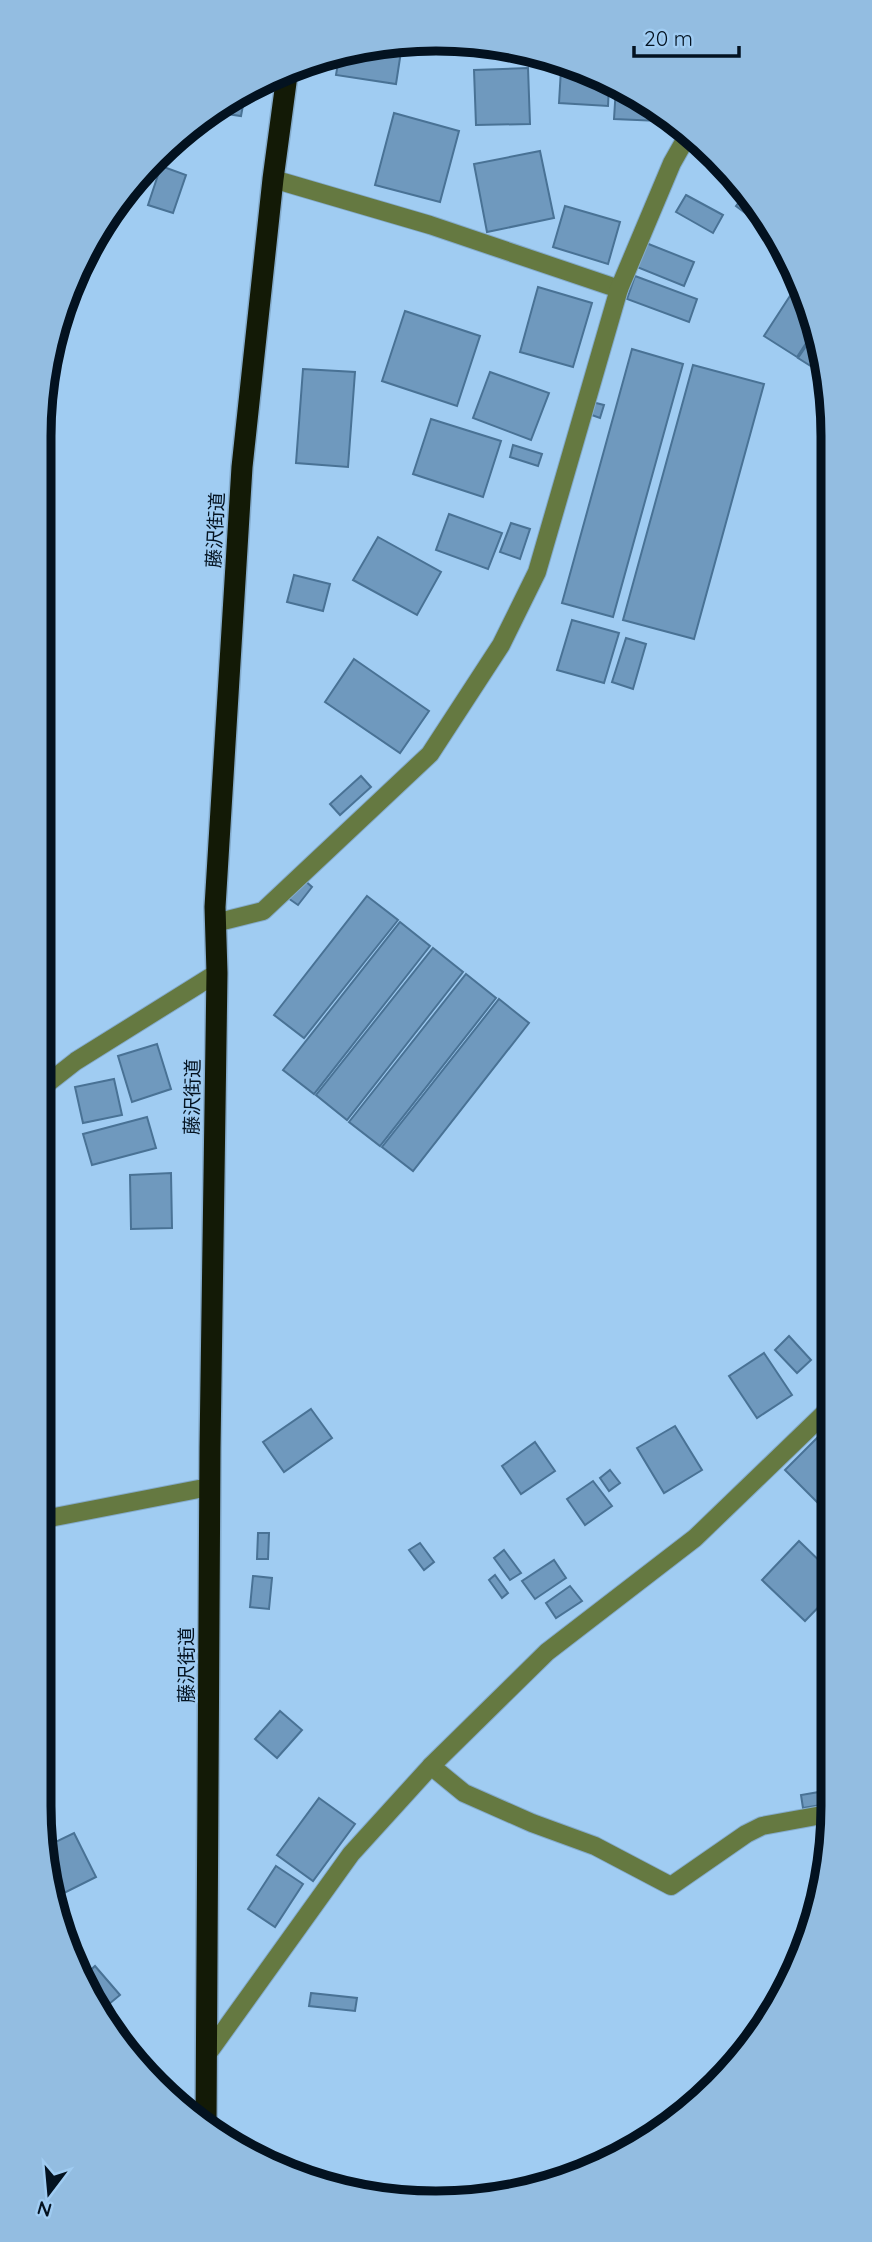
<svg xmlns="http://www.w3.org/2000/svg" width="872" height="2242" font-family="Quicksand,'Noto Sans JP',sans-serif">
	<rect width="100%" height="100%" fill="#a0ccf2"/>
	<!-- building -->
	<g fill="#6f99be" stroke="#497295" stroke-width="2">
		<path d="M384,42l18,3 -6,39 -60,-9 3,-18z"/>
		<path d="M528,68l2,56 -54,1 -2,-55z"/>
		<path d="M561,69l17,1 31,14 -1,22 -49,-3z"/>
		<path d="M616,87l41,18 4,4 -1,12 -46,-2z"/>
		<path d="M246,89l-5,27 -27,-4 24,-20z"/>
		<path d="M394,113l65,18 -19,71 -65,-17z"/>
		<path d="M699,143l28,24 -1,2 -32,-16z"/>
		<path d="M540,151l14,67 -67,14 -13,-68z"/>
		<path d="M161,166l25,9 -13,38 -25,-8z"/>
		<path d="M746,193l12,16 -6,9 -16,-12z"/>
		<path d="M686,195l37,20 -10,18 -37,-21z"/>
		<path d="M565,206l55,16 -12,42 -55,-17z"/>
		<path d="M646,243l48,19 -10,24 -47,-19z"/>
		<path d="M91,255l-22,56 -5,-2z"/>
		<path d="M635,276l62,23 -8,23 -62,-23z"/>
		<path d="M799,282l15,49 -17,26 -33,-21z"/>
		<path d="M538,287l54,16 -19,64 -53,-15z"/>
		<path d="M405,311l75,25 -23,70 -75,-25z"/>
		<path d="M815,333l13,44 -30,-19z"/>
		<path d="M632,349l51,15 -70,253 -51,-14z"/>
		<path d="M693,365l71,19 -70,255 -71,-19z"/>
		<path d="M303,369l52,3 -7,95 -52,-4z"/>
		<path d="M490,372l59,21 -18,47 -58,-22z"/>
		<path d="M592,402l12,3 -4,13 -11,-4z"/>
		<path d="M431,419l70,22 -18,56 -70,-23z"/>
		<path d="M513,445l29,9 -4,12 -28,-9z"/>
		<path d="M449,514l53,19 -14,36 -52,-19z"/>
		<path d="M511,523l19,6 -10,30 -20,-7z"/>
		<path d="M378,537l63,35 -24,43 -64,-35z"/>
		<path d="M294,575l36,9 -7,27 -36,-9z"/>
		<path d="M572,620l47,13 -15,50 -47,-13z"/>
		<path d="M626,638l20,6 -13,45 -21,-7z"/>
		<path d="M354,659l75,52 -29,42 -75,-51z"/>
		<path d="M361,776l10,11 -31,28 -10,-11z"/>
		<path d="M303,879l9,8 -14,18 -10,-7z"/>
		<path d="M367,896l31,24 -94,118 -30,-23z"/>
		<path d="M400,922l30,24 -116,148 -31,-24z"/>
		<path d="M433,948l30,24 -116,148 -31,-25z"/>
		<path d="M466,974l30,24 -116,148 -31,-24z"/>
		<path d="M499,999l30,24 -116,148 -31,-24z"/>
		<path d="M157,1044l14,45 -39,13 -14,-46z"/>
		<path d="M114,1079l8,36 -39,8 -8,-36z"/>
		<path d="M147,1117l9,31 -64,17 -9,-31z"/>
		<path d="M171,1173l1,55 -41,1 -1,-54z"/>
		<path d="M789,1336l22,24 -14,13 -22,-23z"/>
		<path d="M764,1353l28,42 -35,23 -28,-42z"/>
		<path d="M311,1409l21,29 -48,34 -21,-30z"/>
		<path d="M675,1426l27,44 -38,23 -27,-45z"/>
		<path d="M818,1437l15,15v40l-13,13 -35,-35z"/>
		<path d="M535,1442l20,29 -34,23 -19,-28z"/>
		<path d="M610,1470l10,13 -11,8 -9,-13z"/>
		<path d="M593,1481l19,25 -27,19 -18,-26z"/>
		<path d="M258,1533h11l-1,26h-11z"/>
		<path d="M799,1541l34,33v18l-28,29 -43,-41z"/>
		<path d="M420,1543l14,19 -10,8 -15,-20z"/>
		<path d="M504,1550l17,23 -11,7 -16,-22z"/>
		<path d="M554,1560l12,18 -31,21 -13,-18z"/>
		<path d="M495,1575l13,18 -6,5 -13,-18z"/>
		<path d="M253,1576l19,2 -3,31 -19,-2z"/>
		<path d="M570,1586l12,15 -26,17 -10,-15z"/>
		<path d="M280,1711l22,19 -25,28 -22,-19z"/>
		<path d="M819,1792l2,13 -18,3 -2,-13z"/>
		<path d="M319,1798l36,26 -42,57 -36,-26z"/>
		<path d="M74,1833l22,44 -42,21 -9,-51z"/>
		<path d="M276,1866l27,18 -28,43 -27,-18z"/>
		<path d="M95,1966l25,29 -17,14 -19,-33z"/>
		<path d="M311,1993l46,5 -2,13 -46,-5z"/>
	</g>
	<g fill="none" stroke-linecap="round" stroke-linejoin="round">
		<defs>
			<g id="minor">
				<path d="M273,179l157,46 189,64"/>
				<path d="M215,923l48,-12 167,-157 71,-109 36,-73 82,-283 53,-126 17,-30"/>
				<path d="M39,1090l37,-29 141,-88"/>
				<path d="M39,1520l170,-33"/>
				<path d="M431,1766l33,27 68,30 63,23 76,40 75,-52 16,-8 71,-13"/>
				<path d="M206,2056l145,-202 80,-88 116,-114 148,-114 138,-133"/>
			</g>
			<path id="highway" d="M206,2124l4,-676 7,-475 -2,-66 27,-440 31,-288 14,-104"/>
		</defs>
		<!-- minor casing -->
		<use href="#minor" stroke="#84abcc" stroke-width="20"/>
		<!-- highway casing -->
		<use href="#highway" stroke="#84abcc" stroke-width="24"/>
		<!-- minor -->
		<use href="#minor" stroke="#657941" stroke-width="18"/>
		<!-- highway -->
		<use href="#highway" stroke="#131a06" stroke-width="21"/>
	</g>
	<g text-anchor="middle" stroke-width="5" stroke-linejoin="round" paint-order="stroke">
		<!-- street labels -->
		<g font-size="19" fill="#031220" stroke="#a0ccf2">
			<text transform="translate(215 530) rotate(-87)" y="7">藤沢街道</text>
			<text transform="translate(192 1097) rotate(-89)" y="7">藤沢街道</text>
			<text transform="translate(186 1665) rotate(-90)" y="7">藤沢街道</text>
		</g>
	</g>
	<!-- crop -->
	<path d="M0 0H872V2242H0ZM436 51H436A385 385 0 0 1 821 436V1806A385 385 0 0 1 436 2191H436A385 385 0 0 1 51 1806V436A385 385 0 0 1 436 51Z" fill="#93bde1" fill-rule="evenodd"/>
	<path fill="none" stroke="#031220" stroke-width="9" d="M436 51H436A385 385 0 0 1 821 436V1806A385 385 0 0 1 436 2191H436A385 385 0 0 1 51 1806V436A385 385 0 0 1 436 51Z"/>
	<!-- north arrow -->
	<g transform="translate(49 2193) rotate(196)" stroke="#a0ccf2" stroke-width="5" paint-order="stroke">
	<path d="M0-5L12 26L0 18L-12 26Z" fill="#031220"/>
	<text y="-10" font-size="19" font-weight="bold" text-anchor="middle" fill="#031220">N</text>
	</g>
	<!-- scale -->
	<path d="M634 46v10h105v-10" fill="none" stroke="#031220" stroke-width="3.5"/>
	<text x="644" y="46" font-size="21" fill="#031220" stroke="#a0ccf2" stroke-width="5" paint-order="stroke">20 m</text>
</svg>
